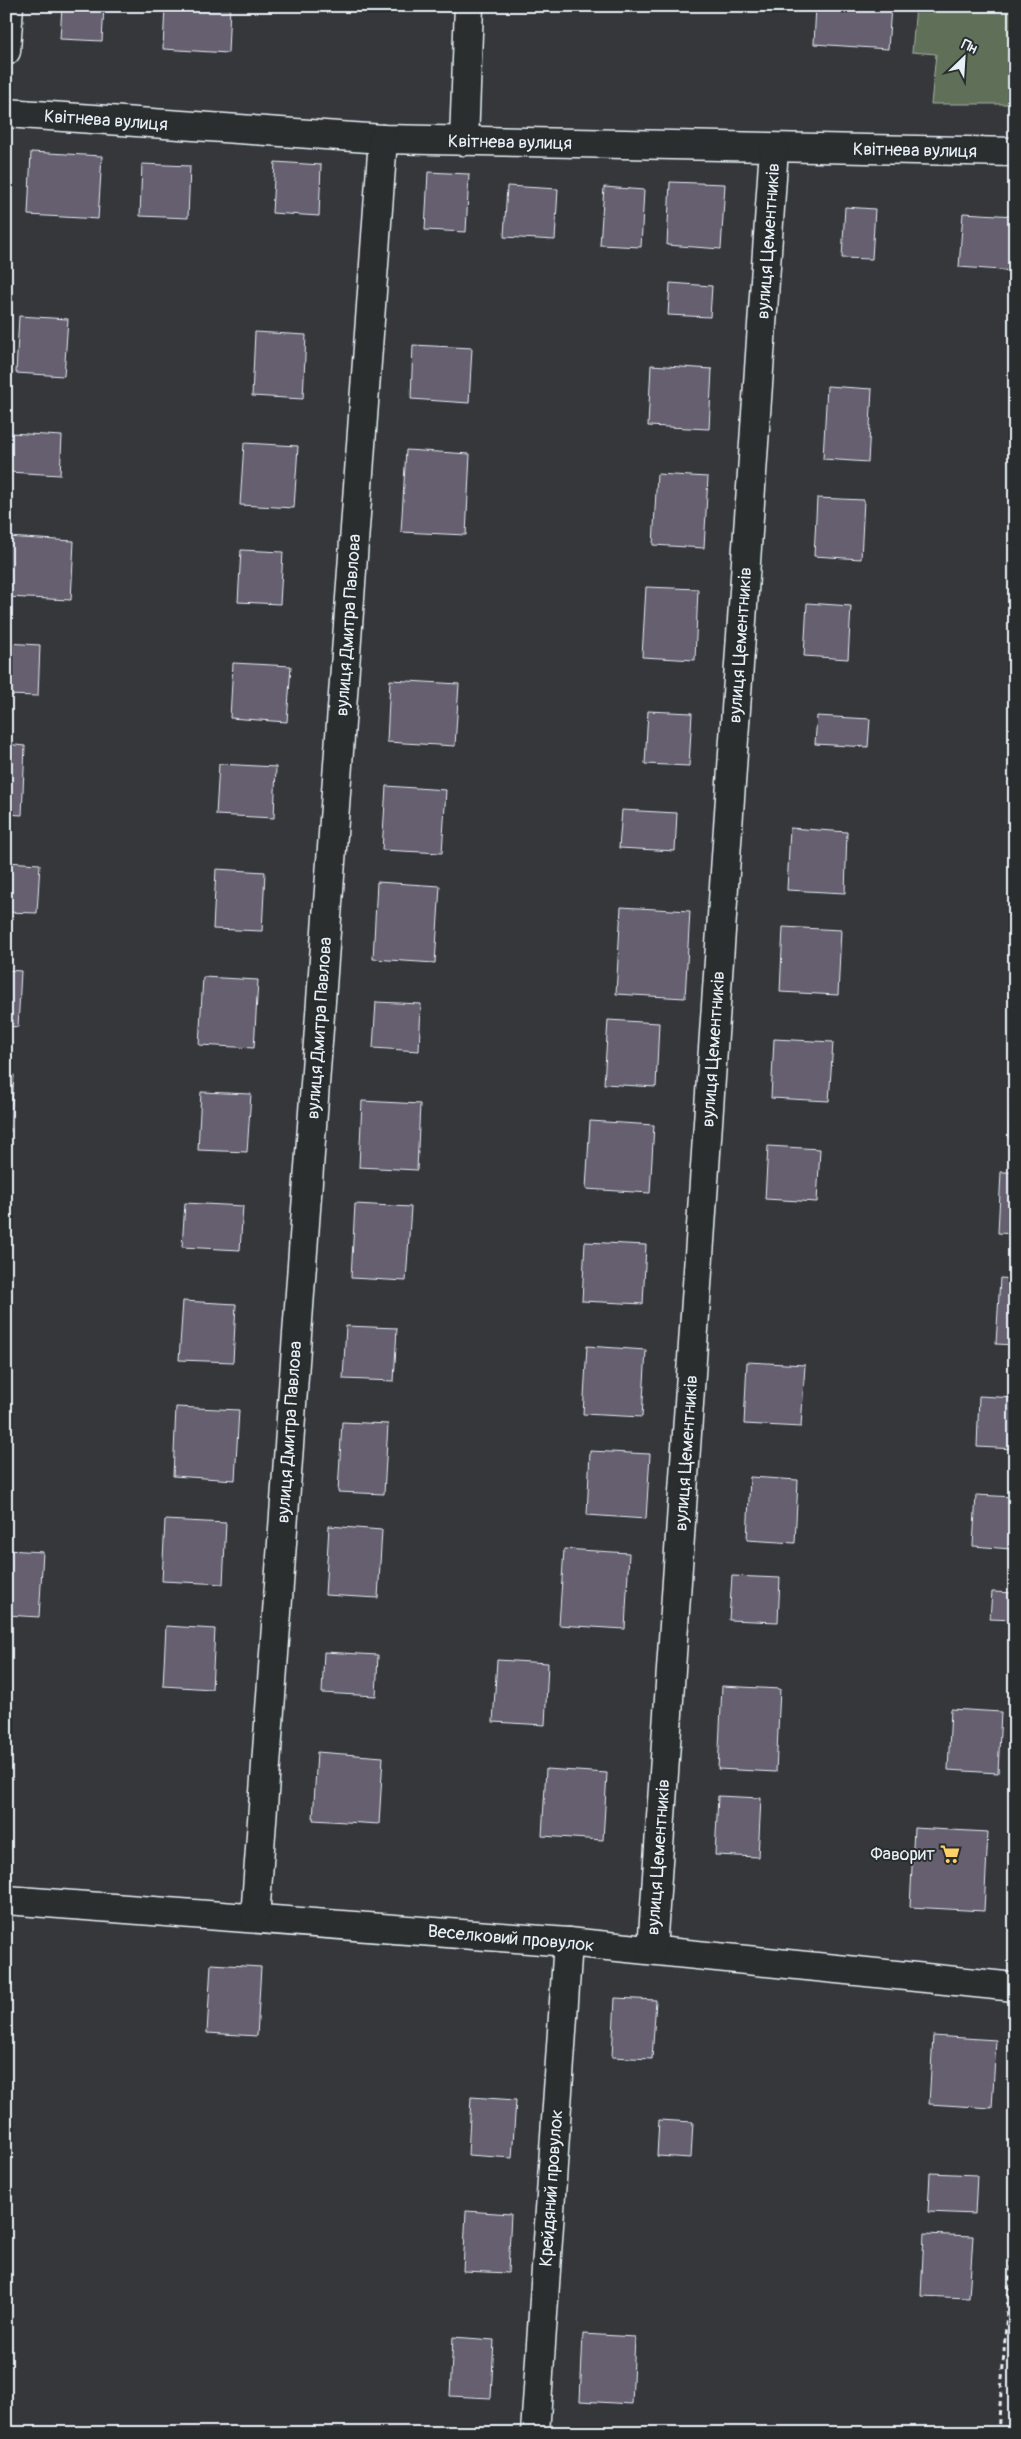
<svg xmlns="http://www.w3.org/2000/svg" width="1021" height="2439" font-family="Pangolin,sans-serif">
	<rect width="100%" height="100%" fill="#36373b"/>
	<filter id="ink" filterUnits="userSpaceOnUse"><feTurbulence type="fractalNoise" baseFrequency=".02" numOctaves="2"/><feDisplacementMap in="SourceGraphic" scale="10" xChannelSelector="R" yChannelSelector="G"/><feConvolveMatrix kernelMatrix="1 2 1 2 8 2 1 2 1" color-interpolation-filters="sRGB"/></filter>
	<g filter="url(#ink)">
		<!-- green -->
		<path fill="#617058" stroke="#a4b0a8" d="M916,6h99v98h-84l5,-50 -24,-2z"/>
		<!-- building -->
		<g fill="#655e6f" stroke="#e8f1f8">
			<path d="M62,6h42l-2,35 -42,-2z"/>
			<path d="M165,6h65l-2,47 -65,-4z"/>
			<path d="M816,6h75l-3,43 -74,-5z"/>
			<path d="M31,152l71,4 -4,63 -70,-4z"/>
			<path d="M275,162l46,3 -2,51 -47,-3z"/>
			<path d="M142,164l48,2 -2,52 -48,-2z"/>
			<path d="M428,172l41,2 -3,58 -41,-2z"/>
			<path d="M670,182l55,2 -4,65 -54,-4z"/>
			<path d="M507,186l51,3 -3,51 -51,-3z"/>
			<path d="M604,187l40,3 -3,57 -41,-2z"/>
			<path d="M845,207l30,2 -3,50 -30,-1z"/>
			<path d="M963,213l52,3v55l-56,-4z"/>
			<path d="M670,283l42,3 -2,31 -42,-2z"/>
			<path d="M19,316l49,3 -4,57 -48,-3z"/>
			<path d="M255,332l51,3 -3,64 -51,-3z"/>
			<path d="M413,345l59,3 -3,55 -58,-4z"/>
			<path d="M651,365l61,4 -3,60 -61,-3z"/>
			<path d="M827,386l45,3 -4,73 -45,-3z"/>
			<path d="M10,433l52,3 -2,39 -52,-3z"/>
			<path d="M244,443l54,3 -4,62 -54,-3z"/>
			<path d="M406,450l64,4 -4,81 -65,-3z"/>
			<path d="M657,474l51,3 -4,71 -51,-3z"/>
			<path d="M817,498l47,2 -3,59 -47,-3z"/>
			<path d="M6,537l68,4 -3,59 -65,-3z"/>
			<path d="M241,550l42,2 -3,52 -42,-2z"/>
			<path d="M646,587l52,2 -3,71 -53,-3z"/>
			<path d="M807,603l44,3 -3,53 -44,-3z"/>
			<path d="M6,643l34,2 -2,51 -32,-1z"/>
			<path d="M233,663l58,3 -4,56 -57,-4z"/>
			<path d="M390,680l69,4 -4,62 -68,-4z"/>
			<path d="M648,711l44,2 -3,53 -44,-2z"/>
			<path d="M817,716l53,3 -2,28 -53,-3z"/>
			<path d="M6,744l19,2 -3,69 -16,-1z"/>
			<path d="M219,764l57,3 -2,51 -58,-3z"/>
			<path d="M386,786l60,4 -4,63 -60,-3z"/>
			<path d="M622,810l55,3 -2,38 -56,-3z"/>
			<path d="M790,828l57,4 -2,61 -58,-3z"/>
			<path d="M6,862l34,2 -3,49 -31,-1z"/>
			<path d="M216,869l49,3 -3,59 -49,-2z"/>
			<path d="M377,882l63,4 -5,77 -62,-4z"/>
			<path d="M621,907l69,4 -5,87 -69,-4z"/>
			<path d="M783,927l58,3 -3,65 -58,-3z"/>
			<path d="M6,970l15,1 -3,56 -12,-1z"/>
			<path d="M203,977l55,3 -4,68 -55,-3z"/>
			<path d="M376,1002l45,2 -2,47 -46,-3z"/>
			<path d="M608,1020l51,3 -3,64 -52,-3z"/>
			<path d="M774,1039l59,3 -4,59 -58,-3z"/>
			<path d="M6,1074l8,1 -4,57h-4z"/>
			<path d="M1012,1075h3v64l-7,-1z"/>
			<path d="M201,1092l50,2 -4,58 -49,-2z"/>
			<path d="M362,1101l58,3 -3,66 -58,-3z"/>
			<path d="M590,1121l64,4 -4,68 -64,-4z"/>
			<path d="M768,1146l52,3 -3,53 -52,-3z"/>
			<path d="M1001,1172h14v62l-17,-1z"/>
			<path d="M185,1203l58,3 -3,44 -58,-3z"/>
			<path d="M355,1204l56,3 -5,74 -55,-3z"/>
			<path d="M585,1242l61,3 -3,59 -61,-3z"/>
			<path d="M1000,1278l15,1v66l-19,-1z"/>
			<path d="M183,1301l53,3 -3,58 -54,-2z"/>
			<path d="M346,1326l51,2 -3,53 -51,-2z"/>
			<path d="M587,1346l59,4 -4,67 -59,-3z"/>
			<path d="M747,1362l58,3 -4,62 -57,-3z"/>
			<path d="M979,1396l36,2v51l-38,-2z"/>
			<path d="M176,1407l63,3 -4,70 -62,-4z"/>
			<path d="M342,1422l46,2 -4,70 -46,-2z"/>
			<path d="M590,1451l60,3 -4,65 -59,-4z"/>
			<path d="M750,1477l48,3 -3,63 -48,-3z"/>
			<path d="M976,1495l38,2 -3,52 -38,-3z"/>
			<path d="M165,1520l61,3 -3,61 -61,-3z"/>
			<path d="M329,1526l53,4 -4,68 -53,-3z"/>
			<path d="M564,1549l65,4 -4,76 -66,-4z"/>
			<path d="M6,1550l37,2 -4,65 -33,-2z"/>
			<path d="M732,1576l48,2 -2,44 -49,-2z"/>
			<path d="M992,1592l23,1v27l-25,-1z"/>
			<path d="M166,1626l49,3 -3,60 -49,-3z"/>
			<path d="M324,1652l54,3 -2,41 -54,-3z"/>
			<path d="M497,1660l51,3 -3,62 -52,-3z"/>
			<path d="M722,1686l58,3 -4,83 -58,-3z"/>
			<path d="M951,1709l50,3 -3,61 -50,-3z"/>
			<path d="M317,1752l66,5 -4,67 -66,-4z"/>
			<path d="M546,1769l61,4 -4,67 -61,-4z"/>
			<path d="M718,1796l43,2 -3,59 -43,-2z"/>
			<path d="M914,1828l74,4 -4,79 -74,-4z"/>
			<path d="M211,1964l50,3 -4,69 -50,-3z"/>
			<path d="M615,1998l41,2 -4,59 -40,-2z"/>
			<path d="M933,2036l63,4 -4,68 -63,-4z"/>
			<path d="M471,2097l45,3 -4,58 -44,-3z"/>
			<path d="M659,2120l34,2 -2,36 -34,-2z"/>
			<path d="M930,2173l47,2 -2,39 -47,-2z"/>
			<path d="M466,2211l45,3 -3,59 -45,-2z"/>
			<path d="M924,2234l49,2 -4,62 -48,-2z"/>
			<path d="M583,2334l52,3 -3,67 -52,-3z"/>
			<path d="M453,2337l41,3 -3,58 -41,-2z"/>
		</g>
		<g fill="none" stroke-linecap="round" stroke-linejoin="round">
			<defs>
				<g id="minor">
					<path d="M6,51l3,-45"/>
					<path d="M6,113l377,26 632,13"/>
					<path d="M464,141l5,-135"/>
					<path d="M6,1900l562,42 447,45"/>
					<path d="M255,1918l128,-1779"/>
					<path d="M652,1950l122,-1802"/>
					<path d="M535,2433l33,-491"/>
				</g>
			</defs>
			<!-- minor casing -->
			<use href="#minor" stroke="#e8f1f8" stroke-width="31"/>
			<!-- path -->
			<path stroke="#e8f1f8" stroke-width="3" stroke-dasharray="5 4" stroke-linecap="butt" d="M998,2433l17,-230"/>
			<!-- minor -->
			<use href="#minor" stroke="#2a2d2e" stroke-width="28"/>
		</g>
	</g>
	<!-- icons -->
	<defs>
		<symbol id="supermarket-bare" viewBox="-9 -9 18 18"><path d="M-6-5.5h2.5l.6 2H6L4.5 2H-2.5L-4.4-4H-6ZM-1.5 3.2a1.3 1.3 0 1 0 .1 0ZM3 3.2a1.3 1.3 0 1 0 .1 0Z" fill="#ffd166" stroke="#2a2d2e" stroke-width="2.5" paint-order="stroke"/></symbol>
	</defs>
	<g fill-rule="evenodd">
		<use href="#supermarket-bare" x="936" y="1840" width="28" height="28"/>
	</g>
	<g text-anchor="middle" stroke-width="4" stroke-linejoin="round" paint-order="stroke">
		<!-- street labels -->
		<g font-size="18" fill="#e8f1f8" stroke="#2a2d2e">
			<text transform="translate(106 120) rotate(4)" y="6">Квітнева вулиця</text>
			<text transform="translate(510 142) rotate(1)" y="6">Квітнева вулиця</text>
			<text transform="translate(915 150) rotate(1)" y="6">Квітнева вулиця</text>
			<text transform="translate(768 241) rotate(-86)" y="6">вулиця Цементників</text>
			<text transform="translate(348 625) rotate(-86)" y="6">вулиця Дмитра Павлова</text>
			<text transform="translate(740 645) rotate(-86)" y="6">вулиця Цементників</text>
			<text transform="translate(319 1028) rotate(-86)" y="6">вулиця Дмитра Павлова</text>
			<text transform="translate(713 1049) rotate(-86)" y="6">вулиця Цементників</text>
			<text transform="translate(289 1432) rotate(-86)" y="6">вулиця Дмитра Павлова</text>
			<text transform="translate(686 1453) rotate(-86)" y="6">вулиця Цементників</text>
			<text transform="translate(658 1857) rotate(-86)" y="6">вулиця Цементників</text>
			<text transform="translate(511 1938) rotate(5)" y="6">Веселковий провулок</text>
			<text transform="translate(551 2188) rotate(-86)" y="6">Крейдяний провулок</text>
		</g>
		<!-- poi labels -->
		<g font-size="18" fill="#e8f1f8" stroke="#2a2d2e" text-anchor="end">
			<text x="935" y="1860">Фаворит</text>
		</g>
	</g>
	<!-- margin -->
	<rect width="1021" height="2439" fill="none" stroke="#2a2d2e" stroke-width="25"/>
	<rect x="12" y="12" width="996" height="2414" fill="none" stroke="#e8f1f8" stroke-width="2" filter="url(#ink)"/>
	<!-- north arrow -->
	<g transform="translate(964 58) rotate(25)" stroke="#2a2d2e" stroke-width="4" paint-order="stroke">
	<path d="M0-4L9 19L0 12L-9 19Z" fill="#e8f1f8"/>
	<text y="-8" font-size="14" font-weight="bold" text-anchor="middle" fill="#e8f1f8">Пн</text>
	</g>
</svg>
